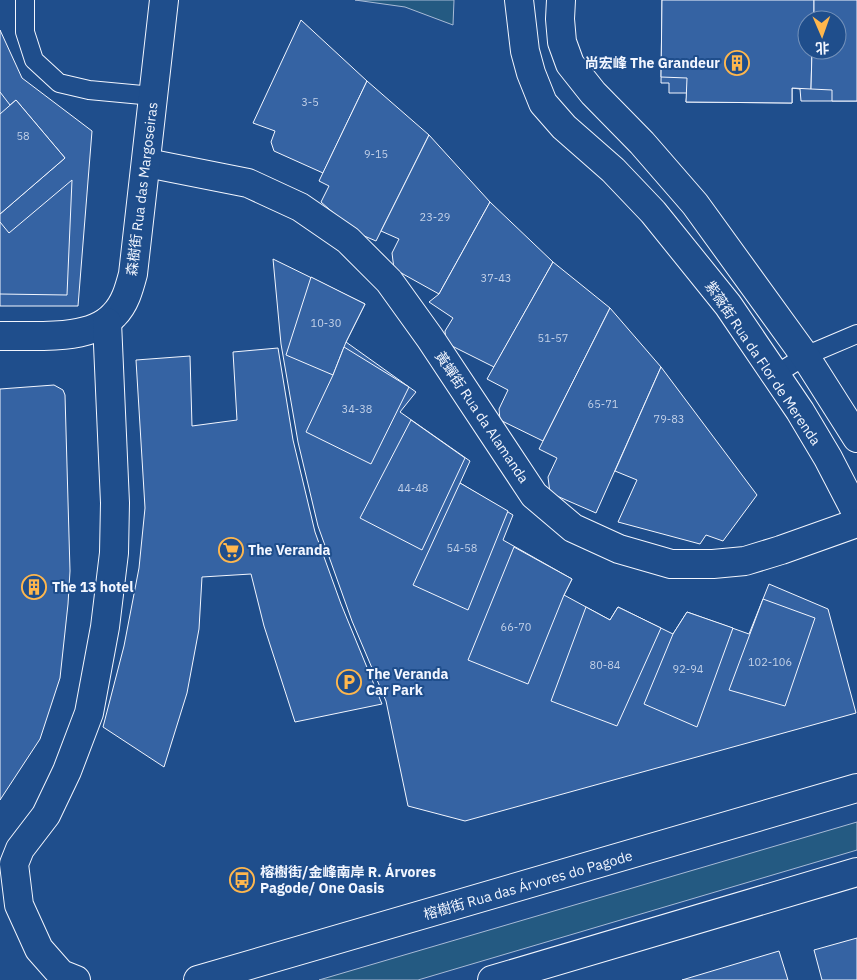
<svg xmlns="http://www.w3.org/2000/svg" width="857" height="980" font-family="'IBM Plex Sans','Noto Sans SC',sans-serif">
	<rect width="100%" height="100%" fill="#1f4e8c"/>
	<!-- green -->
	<g fill="#245a82" stroke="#a8bbd7">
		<path d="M355,0h99l-1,25 -48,-18z"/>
		<path d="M857,822v28l-439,130h-99z"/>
	</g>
	<!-- building -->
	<g fill="#3563a3" stroke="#f2f6ff" fill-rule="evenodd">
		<path d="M662,0h195v101h-56l-1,-12 -8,-1v15l-106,-1 1,-9h-18v-10h-8zM807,20h30v30h-30z"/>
		<path d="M662,0h152v20h-7v30h5l-1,39 -19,-1v15l-106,-1 1,-24 -26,-1z"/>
		<path d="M814,0h43v101h-25v-11l-21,-1 1,-39h25v-30h-23z"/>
		<path d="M301,20l66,61 -44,92 -49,-22 -3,-9 4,-11 -22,-8z"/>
		<path d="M0,30l22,48 70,53 -14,175h-78z"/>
		<path d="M367,81l62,54 -53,106 -21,-9 -34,-30 8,-16 -10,-5z"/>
		<path d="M0,92l10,13 6,-5 49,58 -65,56z"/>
		<path d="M16,100l49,58 -65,56v-100z"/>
		<path d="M429,135l61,67 -51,92 -45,-25 -2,-16 7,-14 -18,-8z"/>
		<path d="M72,180l-5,115 -67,-1v-72l9,11z"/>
		<path d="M490,202l63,60 -59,105 -48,-24 -1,-12 8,-13 -24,-16 10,-8z"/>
		<path d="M273,259l92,45 -19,38 70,50 -16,20 70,49 -10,22 53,32 -10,25 69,39 -8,16 46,25 8,-13 55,27 14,-22 62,22 20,-50 59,25 28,104 -391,108 -57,-15 -22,-105 -34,-80 -34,-95 -20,-84 -17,-98z"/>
		<path d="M553,262l57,46 -67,133 -43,-21 -1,-11 9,-19 -21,-11z"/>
		<path d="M311,277l54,27 -19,38 -13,33 -47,-20z"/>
		<path d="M610,308l51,59 -65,146 -46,-20 -2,-16 9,-19 -18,-9z"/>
		<path d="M344,347l65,40 -38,77 -65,-32 27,-57z"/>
		<path d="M278,348l15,92 22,92 26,72 41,100 -87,18 -31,-96 -13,-52 -49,3 -3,52 -12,64 -23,74 -61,-40 21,-81 15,-78 6,-60 -9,-148 54,-4 2,70 45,-6 -4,-68z"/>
		<path d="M661,367l96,128 -34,46 -17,-6 -6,9 -82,-22 19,-42 -22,-9z"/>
		<path d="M54,385l9,5 2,5 5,176 -2,33 -8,74 -20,61 -40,61v-411z"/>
		<path d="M411,420l54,38 -43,92 -62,-32z"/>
		<path d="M460,483l48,28 -40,99 -55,-25z"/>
		<path d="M514,547l58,32 -8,16 -36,89 -60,-24z"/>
		<path d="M763,599l52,19 -30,88 -56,-16z"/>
		<path d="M586,607l24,13 8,-13 43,21 -44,98 -66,-25z"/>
		<path d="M687,612l46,16 -36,99 -53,-23 29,-70z"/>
		<path d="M857,938v42h-35l-8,-30z"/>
		<path d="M779,951l9,29h-106z"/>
	</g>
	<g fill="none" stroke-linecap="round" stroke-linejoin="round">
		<defs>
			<g id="lane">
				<path d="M25,0v32l9,28 25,23 30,7 64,6"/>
				<path d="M775,375l30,-19 52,-22"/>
			</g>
			<g id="street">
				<path d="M519,0l6,51 6,22 12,30 21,24 49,43 40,42 75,93 72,106 28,47 29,56"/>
				<path d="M561,0l-1,19 2,23 8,22 23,29 49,50 53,61 110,152 52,82"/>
				<path d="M147,163l101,20 52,24 48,33 41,41 41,57 104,157 39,33 46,21 52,15h42l32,-3 36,-11 76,-27"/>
				<path d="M0,336c33,-1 90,6 114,-21 11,-11 15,-26 19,-41l31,-274"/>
				<path d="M76,980l-15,-6 -22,-25 -20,-44 -5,-41 6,-15 26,-34 21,-44 22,-58 16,-86 9,-74 1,-50 -8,-181"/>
				<path d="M198,980l659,-192"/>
				<path d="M492,980l365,-108"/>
			</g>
		</defs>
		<!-- lane casing -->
		<use href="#lane" stroke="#f2f6ff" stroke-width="20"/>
		<!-- street casing -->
		<use href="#street" stroke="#f2f6ff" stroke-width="30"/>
		<!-- lane -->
		<use href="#lane" stroke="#1f4e8c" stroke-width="18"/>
		<!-- street -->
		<use href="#street" stroke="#1f4e8c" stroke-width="28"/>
	</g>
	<!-- icons -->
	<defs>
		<symbol id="building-ring" viewBox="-11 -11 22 22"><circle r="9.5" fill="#1f4e8c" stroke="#ffb74d" stroke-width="1.5"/><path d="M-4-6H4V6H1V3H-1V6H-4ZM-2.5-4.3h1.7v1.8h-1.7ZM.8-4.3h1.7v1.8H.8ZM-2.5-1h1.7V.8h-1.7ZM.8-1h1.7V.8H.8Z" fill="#ffb74d"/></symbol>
		<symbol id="supermarket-ring" viewBox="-11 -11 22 22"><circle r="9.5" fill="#1f4e8c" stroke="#ffb74d" stroke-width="1.5"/><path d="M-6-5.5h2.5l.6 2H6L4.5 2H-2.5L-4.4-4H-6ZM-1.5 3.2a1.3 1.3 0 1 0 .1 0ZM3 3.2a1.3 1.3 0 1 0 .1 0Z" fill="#ffb74d"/></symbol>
		<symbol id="parking-ring" viewBox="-11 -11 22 22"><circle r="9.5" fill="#1f4e8c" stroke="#ffb74d" stroke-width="1.5"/><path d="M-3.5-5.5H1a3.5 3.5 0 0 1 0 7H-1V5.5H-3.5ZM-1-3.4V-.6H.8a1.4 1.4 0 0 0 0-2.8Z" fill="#ffb74d"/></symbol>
		<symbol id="bus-ring" viewBox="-11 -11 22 22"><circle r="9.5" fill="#1f4e8c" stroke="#ffb74d" stroke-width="1.5"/><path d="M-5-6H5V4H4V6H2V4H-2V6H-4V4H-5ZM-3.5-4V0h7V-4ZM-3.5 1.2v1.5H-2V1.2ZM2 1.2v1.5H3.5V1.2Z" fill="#ffb74d"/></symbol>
	</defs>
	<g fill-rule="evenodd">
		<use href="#building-ring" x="723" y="49" width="28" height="28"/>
		<use href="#supermarket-ring" x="217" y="536" width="28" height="28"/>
		<use href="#building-ring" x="20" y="573" width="28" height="28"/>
		<use href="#parking-ring" x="335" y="668" width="28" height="28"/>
		<use href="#bus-ring" x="228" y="866" width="28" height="28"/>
	</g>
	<g text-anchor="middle" stroke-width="4" stroke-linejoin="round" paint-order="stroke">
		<!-- number labels -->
		<g font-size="11" fill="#c3d1e8">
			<text x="310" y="106">3-5</text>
			<text x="23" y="140">58</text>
			<text x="376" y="158">9-15</text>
			<text x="435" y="221">23-29</text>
			<text x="496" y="282">37-43</text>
			<text x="326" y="327">10-30</text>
			<text x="553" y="342">51-57</text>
			<text x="603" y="408">65-71</text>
			<text x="357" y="413">34-38</text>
			<text x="669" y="423">79-83</text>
			<text x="413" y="492">44-48</text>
			<text x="462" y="552">54-58</text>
			<text x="516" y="631">66-70</text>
			<text x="770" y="666">102-106</text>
			<text x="605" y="669">80-84</text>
			<text x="688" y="673">92-94</text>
		</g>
		<!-- poi labels -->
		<g font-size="14" font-weight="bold" fill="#f2f6ff" stroke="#1f4e8c" text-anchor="start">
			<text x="720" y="68" text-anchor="end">尚宏峰 The Grandeur</text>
			<text x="248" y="555">The Veranda</text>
			<text x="52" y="592">The 13 hotel</text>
			<text x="366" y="679">The Veranda<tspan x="366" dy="16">Car Park</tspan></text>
			<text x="260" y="877">榕樹街/金峰南岸 R. Árvores<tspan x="260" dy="16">Pagode/ One Oasis</tspan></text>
		</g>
		<!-- street labels -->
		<g font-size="14" fill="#f2f6ff" stroke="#1f4e8c">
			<text transform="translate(142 189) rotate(-83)" y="5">森樹街 Rua das Margoseiras</text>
			<text transform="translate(763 363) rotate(56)" y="5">紫薇街 Rua da Flor de Merenda</text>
			<text transform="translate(482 417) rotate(56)" y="5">黃蟬街 Rua da Alamanda</text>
			<text transform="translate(528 885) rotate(-16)" y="5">榕樹街 Rua das Árvores do Pagode</text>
		</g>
	</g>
	<!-- north arrow -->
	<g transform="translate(822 35) rotate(178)"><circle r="24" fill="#1f4e8c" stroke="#7391ba"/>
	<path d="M0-4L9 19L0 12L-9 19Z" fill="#ffb74d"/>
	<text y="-8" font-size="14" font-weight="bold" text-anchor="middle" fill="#f2f6ff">北</text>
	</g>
</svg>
